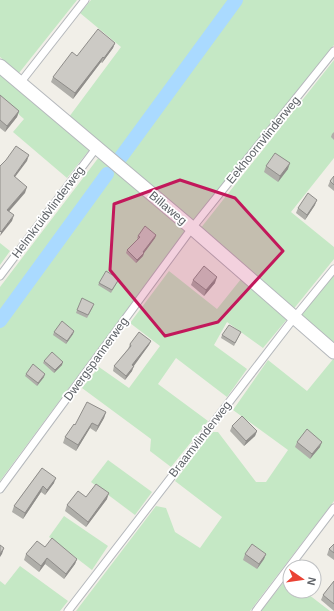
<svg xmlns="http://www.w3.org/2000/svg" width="334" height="611" font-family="Helvetica,sans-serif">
	<rect width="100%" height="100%" fill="#f1efe8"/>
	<!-- green -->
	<g fill="#c5e8c5">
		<path d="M0,0h77l-58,73 -19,-16z"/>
		<path d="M91,0h243v45l-141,177 -124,-105 52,-70 -41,-34z"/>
		<path d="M334,60v98l-43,54 43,35v12l-42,52 -92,-82z"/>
		<path d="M0,73l90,76 -23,29 -54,-46 11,-13 -24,-21z"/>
		<path d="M99,157l87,73 -186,251v-194z"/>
		<path d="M0,243l10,8 -10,14z"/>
		<path d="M169,271l48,38 24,-30 47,39 -25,30 -36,-26 -13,23 33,24 -20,28 -51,-39 -18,26 50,37 -37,46 -21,-16 1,-12 -69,-51 17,-21 30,21 31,-42 -30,-23z"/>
		<path d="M334,272v74l-36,-30z"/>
		<path d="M334,358v143l-84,110h-174l80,-105 10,2 9,24 25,16 22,-31 -47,-36 37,-49h6l38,50h10l22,-32 -55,-40 35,-50 39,31z"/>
		<path d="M108,460l44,32 -17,23 -44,-33z"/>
		<path d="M64,516l44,30 -16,24 -43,-33z"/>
		<path d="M20,566l48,35 -8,10h-60v-30l5,4z"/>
		<path d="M287,578l3,2v11h14l26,20h-69z"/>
	</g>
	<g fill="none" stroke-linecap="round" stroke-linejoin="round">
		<!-- canal -->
		<g stroke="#aadaff" stroke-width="14">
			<path d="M121,157l115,-157"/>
			<path d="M0,321l107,-147"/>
		</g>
		<defs>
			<g id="service">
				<path d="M20,83l65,-83"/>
				<path d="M0,276l97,-129"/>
				<path d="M0,489l192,-261 142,-177"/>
				<path d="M68,611l226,-293 40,-49"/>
				<path d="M256,611l78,-103"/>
			</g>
			<path id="minor" d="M0,66l192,162 142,124"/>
		</defs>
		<!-- service casing -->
		<use href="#service" stroke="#b5b8bc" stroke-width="9"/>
		<!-- minor casing -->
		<use href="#minor" stroke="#b5b8bc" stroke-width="15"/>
		<!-- service -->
		<use href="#service" stroke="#fff" stroke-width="7"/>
		<!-- minor -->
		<use href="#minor" stroke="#fff" stroke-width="13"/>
	</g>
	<!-- wall -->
	<g fill="#afaea9">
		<path d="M115,43l-2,5 -11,15 -1,-1 -28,37 -22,-17 2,-5 24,-21z"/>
		<path d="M0,95l19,16 -2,6 -12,15 -5,-4z"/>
		<path d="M334,132v8l-3,-3 1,-3z"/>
		<path d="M266,166l22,3 -10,13 -14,-10z"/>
		<path d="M334,176v15l-6,-5 2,-5z"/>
		<path d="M315,205l-10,15 -9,-7 2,-5z"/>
		<path d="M156,235l-1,3 -11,15 -1,3 -7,7 -10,-10 1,-3 11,-11 -1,-1 1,-2z"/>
		<path d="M193,280l22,3 -11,13 -13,-11z"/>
		<path d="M118,281l-7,12 -13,-8 1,-2z"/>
		<path d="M93,307l-6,11 -11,-5 1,-3z"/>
		<path d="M74,331l-1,3 -7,10 -13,-9 1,-3z"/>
		<path d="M241,332l-7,14 -13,-8 1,-3z"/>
		<path d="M151,341l-2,4 -16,21 -1,5 -7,9 -12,-9 1,-5 14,-17 2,-5z"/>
		<path d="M44,361l18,4 -8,8 -11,-10z"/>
		<path d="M26,374l18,3 -7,9 -12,-10z"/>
		<path d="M106,412l-2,6 -8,14 -6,-4 -14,23 -13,-8 2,-6 10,-12z"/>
		<path d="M232,426l25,5 -2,5 -11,10 -14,-15z"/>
		<path d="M297,442l23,5 -10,12 -15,-12z"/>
		<path d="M42,468l12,15 -9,12 -4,-3 -18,27 -11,-7 2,-6z"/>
		<path d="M86,497l21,2 -21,28 -21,-16 2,-6z"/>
		<path d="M334,544v16l-7,-5 2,-6z"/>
		<path d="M45,547l32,12 -2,5 -11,15 -19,-15 -6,8 -15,-12 2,-6z"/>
		<path d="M245,554h21l-2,5 -7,10 -14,-9z"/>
		<path d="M334,581v30l-13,-11 2,-5z"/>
	</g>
	<!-- shaded-wall -->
	<g fill="#8f8d8a">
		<path d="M115,43l-2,5 -11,15 2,-5z"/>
		<path d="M103,57l-2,5 -28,37 2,-6z"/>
		<path d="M19,111l-2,6 -12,15 2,-6z"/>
		<path d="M29,155l-2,6 -15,20 2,-5z"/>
		<path d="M290,163l-2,6 -10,13 2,-6z"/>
		<path d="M27,187l-2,6 -20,23 2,-6z"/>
		<path d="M317,200l-2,5 -10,15 2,-5z"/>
		<path d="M14,215l-2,6 -12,15 1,-4z"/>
		<path d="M156,235l-1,3 -11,15 -1,3 -7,7 1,-3z"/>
		<path d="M217,277l-2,6 -11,13 2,-6z"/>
		<path d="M74,331l-1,3 -7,10 1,-3z"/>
		<path d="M151,341l-2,4 -18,25 1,-5z"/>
		<path d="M63,362l-1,3 -8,8 1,-3z"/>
		<path d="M134,366l-2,5 -7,9 1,-4z"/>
		<path d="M45,374l-1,3 -7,9 1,-3z"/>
		<path d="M106,412l-2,6 -8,14 2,-6z"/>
		<path d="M92,423l-2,5 -14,23 2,-6z"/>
		<path d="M257,431l-2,5 -11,10 2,-5z"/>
		<path d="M322,442l-2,5 -10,12 2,-5z"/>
		<path d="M56,478l-2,5 -9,12 2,-5z"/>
		<path d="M43,486l-2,6 -18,27 2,-6z"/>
		<path d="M109,493l-2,6 -21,28 2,-5z"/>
		<path d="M4,548l-2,6 -2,3v-3z"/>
		<path d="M266,554l-2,5 -7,10 2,-5z"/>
		<path d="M47,558l-2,6 -6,8 2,-6z"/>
		<path d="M77,559l-2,5 -11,15 2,-5z"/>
	</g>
	<!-- building -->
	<g fill="#cccac5" stroke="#8f8d8a">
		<path d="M98,29l17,14 -11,15 -1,-1 -28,36 -22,-16 19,-25 5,4z"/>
		<path d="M0,95l19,16 -12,15 -7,-6z"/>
		<path d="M16,146l13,9 -15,21 13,11 -20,23 7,5 -13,17 -1,-1v-65l6,-6z"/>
		<path d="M275,153l15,10 -10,13 -14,-10z"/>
		<path d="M334,176v9l-4,-4z"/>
		<path d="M308,193l9,7 -10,15 -9,-7z"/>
		<path d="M145,226l11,9 -13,17 1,1 -7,7 -10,-10 13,-13 -2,-1z"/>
		<path d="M204,266l13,11 -11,13 -13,-10z"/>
		<path d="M106,271l13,8 -7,11 -13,-7z"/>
		<path d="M82,298l12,6 -6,11 -11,-5z"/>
		<path d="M62,321l12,10 -7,10 -13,-9z"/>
		<path d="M229,325l12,7 -6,11 -13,-8z"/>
		<path d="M139,332l12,9 -19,24 2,1 -8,10 -12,-10 17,-20 -1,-2z"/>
		<path d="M52,352l11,10 -8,8 -11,-9z"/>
		<path d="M33,364l12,10 -7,9 -12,-9z"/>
		<path d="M87,402l19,10 -8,14 -6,-3 -14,22 -13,-8 9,-13 1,1z"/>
		<path d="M242,416l15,15 -11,10 -14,-15z"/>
		<path d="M307,429l15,13 -10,12 -15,-12z"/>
		<path d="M42,468l14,10 -9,12 -4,-4 -18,27 -11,-7z"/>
		<path d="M96,484l13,9 -21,29 -21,-17 11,-14 8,6z"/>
		<path d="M52,538l25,21 -11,15 -19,-16 -6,8 -15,-12 11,-13 8,6z"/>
		<path d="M252,544l14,10 -7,10 -14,-10z"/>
		<path d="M334,544v9l-5,-4z"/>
		<path d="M0,545l4,3 -4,6z"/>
		<path d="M334,581v23l-11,-9z"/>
	</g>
	<!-- marked area -->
	<path fill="#c2185b" fill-opacity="0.2" stroke="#c2185b" stroke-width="3" stroke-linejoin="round" d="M180,180l55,18 48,53 -65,71 -53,14 -55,-66 4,-66z"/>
	<g text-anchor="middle" stroke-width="3.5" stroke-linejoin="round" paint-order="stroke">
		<!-- street labels -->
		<g font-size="12" fill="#5f6368" stroke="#fff">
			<text transform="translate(263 140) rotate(-51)" y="4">Eekhoornvlinderweg</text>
			<text transform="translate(168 208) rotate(40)" y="4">Billaweg</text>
			<text transform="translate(48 212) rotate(-53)" y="4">Helmkruidvlinderweg</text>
			<text transform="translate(96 359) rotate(-54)" y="4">Dwergspannerweg</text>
			<text transform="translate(200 439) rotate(-52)" y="4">Braamvlinderweg</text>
		</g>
	</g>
	<!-- north arrow -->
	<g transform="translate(302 579) rotate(103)"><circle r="19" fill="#ffffff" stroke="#bfc1c3"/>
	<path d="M0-3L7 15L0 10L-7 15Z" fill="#ea4335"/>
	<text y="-6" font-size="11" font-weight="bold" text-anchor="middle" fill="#5f6368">N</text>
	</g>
</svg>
